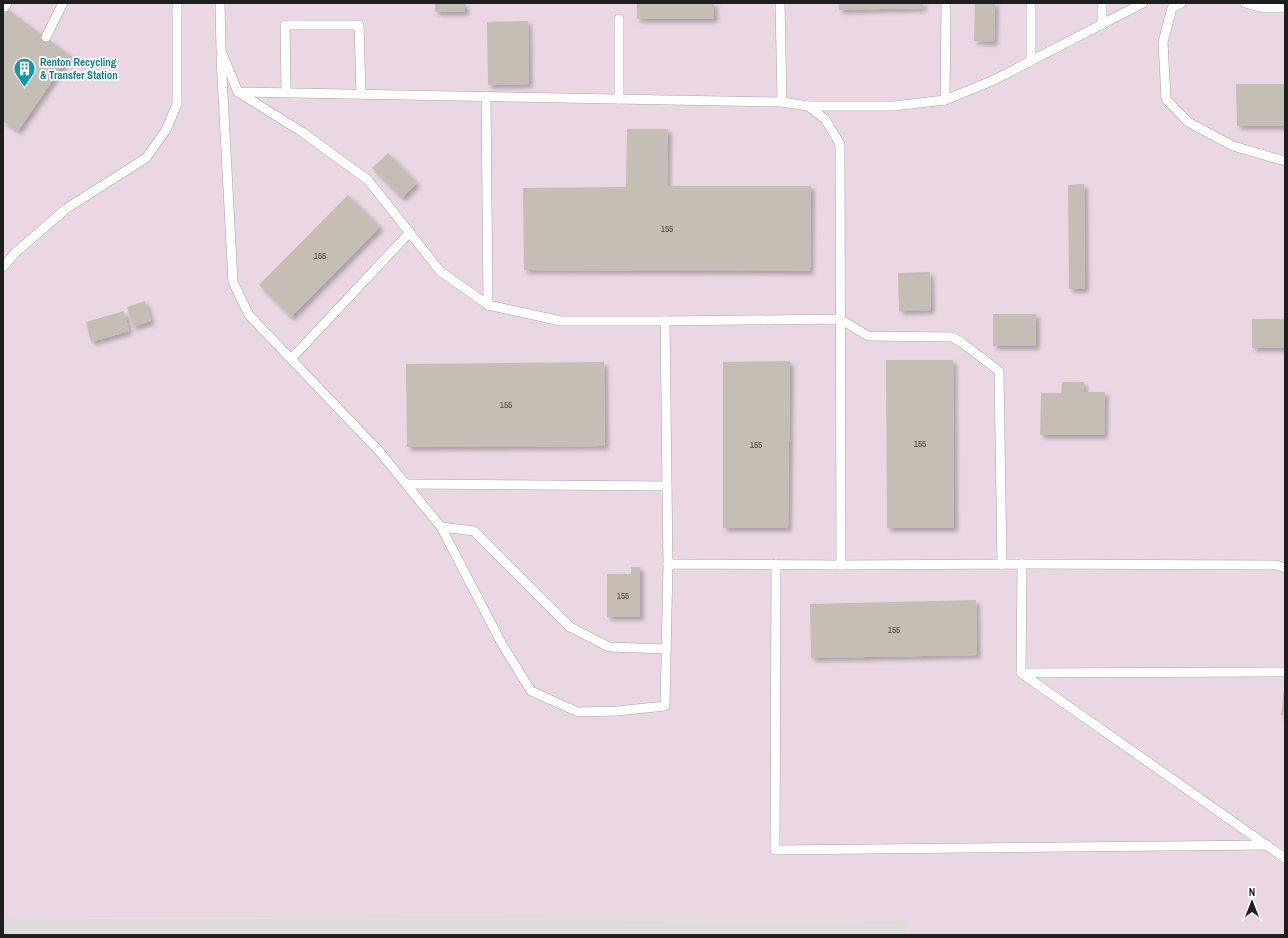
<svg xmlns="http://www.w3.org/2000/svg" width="1288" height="938" font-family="'Archivo Narrow',sans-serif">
	<defs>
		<filter id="shadow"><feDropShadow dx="3.5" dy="3.5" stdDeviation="2" flood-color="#0004"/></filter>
	</defs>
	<rect width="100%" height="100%" fill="#f0efe6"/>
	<!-- residential -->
	<path fill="#dedddc" d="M3,918l905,3 -2,14h-903z"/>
	<!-- industrial -->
	<path fill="#ead7e3" d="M3,3h1282v932h-379l1,-14 -904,-3z"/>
	<!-- building -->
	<g fill="#c5beb5" filter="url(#shadow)">
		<rect x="435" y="3" width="30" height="9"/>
		<rect x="637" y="3" width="77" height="16"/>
		<path d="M839,3h84v5l-84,2z"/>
		<path d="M975,3h20l-1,39 -20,-1z"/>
		<path d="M3,6l67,49 -52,76 -15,-10z"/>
		<path d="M528,21l1,63 -41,1 -1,-63z"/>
		<path d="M1236,84h49v42h-48z"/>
		<path d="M627,129h41l-1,57h144l-1,85 -286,-1 -1,-82 103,-1z"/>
		<path d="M388,153l29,30 -15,15 -30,-30z"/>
		<path d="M1084,184l1,105h-16l-1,-104z"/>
		<path d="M348,195l32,32 -89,90 -32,-32z"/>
		<path d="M930,272l1,38 -32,1 -1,-38z"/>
		<path d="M145,301l6,20 -18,6 -6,-20z"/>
		<path d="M124,311l5,20 -38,11 -5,-20z"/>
		<rect x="993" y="314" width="43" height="32"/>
		<rect x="1252" y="319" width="33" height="29"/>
		<path d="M886,360h67l1,168h-67z"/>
		<path d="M790,361l-2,167h-65v-166z"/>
		<path d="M604,362l1,84 -198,1 -1,-83z"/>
		<path d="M1062,382h22l-1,10h22l-1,43h-64l1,-42h20z"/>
		<path d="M631,567h9v50h-33v-43h24z"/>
		<path d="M976,600l1,55 -166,3 -1,-54z"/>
		<path d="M1284,689h1v27l-4,-1z"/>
	</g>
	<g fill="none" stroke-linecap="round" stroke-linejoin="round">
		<defs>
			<g id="service">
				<path d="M220,3l1,48 17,41 544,10 26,4 17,13 15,25 1,421 181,-1 -1,109 264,185"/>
				<path d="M780,3l2,99"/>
				<path d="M1031,3v58"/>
				<path d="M1181,3l-9,5 -9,34 3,57 22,23 45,24 52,15"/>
				<path d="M1245,3l18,5h22"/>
				<path d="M5,7l2,-4"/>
				<path d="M619,19v80"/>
				<path d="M1102,25v-22"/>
				<path d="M46,37l17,-34"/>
				<path d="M221,58l12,224 16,33 130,136 62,76 61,117 29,47 47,21 39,-1 48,-5 3,-142 173,1"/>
				<path d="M238,92l64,40 66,48 72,91 48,34"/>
				<path d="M286,92l-1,-67h74l2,69"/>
				<path d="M486,96l2,209 73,16h104"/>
				<path d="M945,100l1,-97"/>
				<path d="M808,106h86l51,-6 49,-20 149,-77"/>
				<path d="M3,267l12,-14 52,-45 79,-50 20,-28 11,-26v-101"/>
				<path d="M291,359l119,-127"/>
				<path d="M406,484l261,2"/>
				<path d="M441,527l33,4 96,96 39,20 57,2"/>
				<path d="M668,564l-3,-243 175,-2 28,17 84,1 9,5 38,29 3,193"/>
				<path d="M776,564l-1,286 492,-5"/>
				<path d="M1022,564l254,1 9,3"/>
				<path d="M1021,673l264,-1"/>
			</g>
		</defs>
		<!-- service casing -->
		<use href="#service" stroke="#a6a6a6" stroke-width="10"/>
		<!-- service -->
		<use href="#service" stroke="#fff" stroke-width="9"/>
	</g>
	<!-- icons -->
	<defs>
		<symbol id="building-pin" viewBox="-11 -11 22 30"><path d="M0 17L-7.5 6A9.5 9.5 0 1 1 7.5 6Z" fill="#0f9aa8" stroke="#fff"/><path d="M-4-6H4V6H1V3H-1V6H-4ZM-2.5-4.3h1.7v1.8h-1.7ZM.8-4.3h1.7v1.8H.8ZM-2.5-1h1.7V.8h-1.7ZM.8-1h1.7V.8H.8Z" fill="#fff"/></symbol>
	</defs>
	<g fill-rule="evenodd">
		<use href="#building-pin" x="12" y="56" width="25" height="34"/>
	</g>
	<g text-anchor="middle" stroke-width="3.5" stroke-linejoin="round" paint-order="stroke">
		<!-- number labels -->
		<g font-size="9" fill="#484744">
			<text x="667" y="232">155</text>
			<text x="320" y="259">155</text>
			<text x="506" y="408">155</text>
			<text x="920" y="447">155</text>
			<text x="756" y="448">155</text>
			<text x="623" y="599">155</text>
			<text x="894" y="633">155</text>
		</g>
		<!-- culture labels -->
		<g font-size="11" font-weight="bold" fill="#0d838f" stroke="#fff" text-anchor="start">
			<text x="40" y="66">Renton Recycling<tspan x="40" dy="13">&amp; Transfer Station</tspan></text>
		</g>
	</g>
	<!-- border -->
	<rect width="1288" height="938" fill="none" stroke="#1f1f1f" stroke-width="8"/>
	<!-- north arrow -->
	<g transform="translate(1252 902)" stroke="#ffffff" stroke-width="3" paint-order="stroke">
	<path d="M0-3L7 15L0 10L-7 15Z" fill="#1f1f1f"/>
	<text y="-6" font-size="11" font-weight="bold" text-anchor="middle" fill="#1f1f1f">N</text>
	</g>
</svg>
